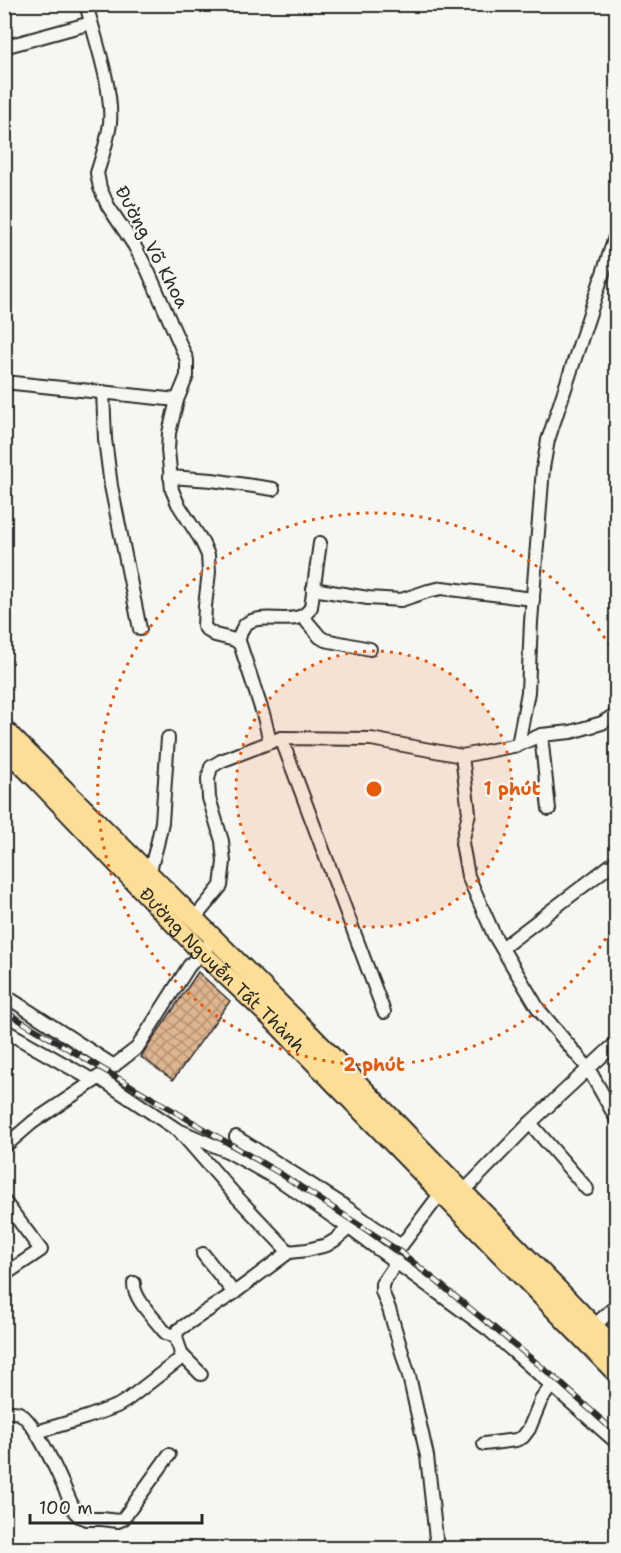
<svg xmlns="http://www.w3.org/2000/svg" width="621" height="1553" font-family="'Shantell Sans',sans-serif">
	<defs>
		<pattern id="building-cross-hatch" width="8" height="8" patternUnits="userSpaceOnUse" patternTransform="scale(1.5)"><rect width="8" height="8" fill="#deb58e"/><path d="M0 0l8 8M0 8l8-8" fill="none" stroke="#b49374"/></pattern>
	</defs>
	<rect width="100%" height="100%" fill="#f6f6f2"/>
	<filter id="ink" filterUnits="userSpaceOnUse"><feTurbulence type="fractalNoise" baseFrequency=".0167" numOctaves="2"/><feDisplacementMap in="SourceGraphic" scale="12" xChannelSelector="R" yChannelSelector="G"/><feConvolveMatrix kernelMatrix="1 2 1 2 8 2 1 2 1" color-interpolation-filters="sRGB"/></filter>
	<g filter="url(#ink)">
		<!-- building -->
		<path fill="url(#building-cross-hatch)" stroke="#2b2b2b" stroke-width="1.5" d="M198,972l32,29 -57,79 -32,-23z"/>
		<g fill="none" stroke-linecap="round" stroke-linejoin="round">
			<defs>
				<g id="minor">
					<path d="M86,4c9,34 27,85 24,119 -2,17 -8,34 -13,50l3,15 8,18 26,39 14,26 39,89v16l-10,24 -8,33 -1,17 4,40 6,14 23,36 7,15 1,17 -4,34 -1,20 3,4 8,5 20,5 5,4 24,73 6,25"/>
					<path d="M4,47l87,-24"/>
					<path d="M4,382l173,18"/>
					<path d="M103,392l2,47 6,47 29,143"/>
					<path d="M170,477l42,3 61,9"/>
					<path d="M313,589l55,9 33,2 27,-9 14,-3 91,11"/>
					<path d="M303,617l17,20 5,3 45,9"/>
					<path d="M238,642c2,-6 3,-14 8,-18 18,-14 53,6 65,-17l9,-64"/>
					<path d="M541,735l8,74"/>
					<path d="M281,738l103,274"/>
					<path d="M518,745l10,-53 3,-70 12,-154 5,-28 67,-203"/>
					<path d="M462,756l7,57 -7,30 6,33 26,59 45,75 49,58 28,50"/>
					<path d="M149,874l8,-29 5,-23 6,-84"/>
					<path d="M194,919l27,-33 3,-24 -2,-21 -13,-43 -1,-19 3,-12 10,-6 60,-23 90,1 91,17 56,-11 23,-10 30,-3 31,-9 14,-9"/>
					<path d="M502,948l114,-87"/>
					<path d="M4,995l110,71"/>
					<path d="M4,1030l90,51"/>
					<path d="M98,1077l78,52 53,23 55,31 65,45 140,102 127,112"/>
					<path d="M530,1123l57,66"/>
					<path d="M181,1133l54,62 54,57"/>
					<path d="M236,1137l104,66 61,43 40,-53"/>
					<path d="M4,1147l29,-25 61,-41 43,-33 52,-82 25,-27"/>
					<path d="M463,1192l67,-69 86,-80"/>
					<path d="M4,1201l37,49 -37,25"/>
					<path d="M203,1254l31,39"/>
					<path d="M397,1262l-15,22v7l7,18 20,67 18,80 10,92"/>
					<path d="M134,1283c-1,15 20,35 29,47l3,3 9,4"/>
					<path d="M594,1326l22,-20"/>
					<path d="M182,1355l19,19"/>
					<path d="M4,1413c5,-1 10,-2 15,0 19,10 46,77 56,99l4,4 8,3h15l16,2 5,-2 46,-64"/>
					<path d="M37,1432l50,-15 30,-11 10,-6 53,-41c4,-10 -8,-19 -2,-29l56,-37 55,-41 18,-2 20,-5 8,-5 14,-12"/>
					<path d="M484,1444l32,-4 7,-3 6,-8 12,-29 11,-15"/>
				</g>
				<g id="primary">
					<path d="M4,729l309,308 303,312"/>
					<path id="s1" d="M4,747l35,35 162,170 72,68 343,353"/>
				</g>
			</defs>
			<!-- minor casing -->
			<use href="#minor" stroke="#2b2b2b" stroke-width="16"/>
			<!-- primary casing -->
			<use href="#primary" stroke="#2b2b2b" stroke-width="22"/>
			<!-- minor -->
			<use href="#minor" stroke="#f6f6f2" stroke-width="12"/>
			<!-- primary -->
			<use href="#primary" stroke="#fdde96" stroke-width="18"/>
			<defs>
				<path id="rail" d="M4,1011l277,163 121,79 152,124 62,56"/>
			</defs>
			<!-- rail casing -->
			<use href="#rail" stroke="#2b2b2b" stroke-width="6"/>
			<!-- rail -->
			<use href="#rail" stroke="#f6f6f2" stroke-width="4" stroke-dasharray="11" stroke-linecap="butt"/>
		</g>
	</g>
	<!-- distance rings -->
	<circle cx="374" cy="789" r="138" fill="#e8590c" fill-opacity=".12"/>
	<g fill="none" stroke="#e8590c" stroke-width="3" stroke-dasharray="3 6">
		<circle cx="374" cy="789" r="138"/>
		<path d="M615 923A276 276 0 1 1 615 655"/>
	</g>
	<g text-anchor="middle" stroke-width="4.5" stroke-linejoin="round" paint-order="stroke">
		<!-- street labels -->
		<g font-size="18" fill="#2b2b2b" stroke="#f6f6f2">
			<text transform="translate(152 247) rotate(62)" y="6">Đường Võ Khoa</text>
			<text dy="6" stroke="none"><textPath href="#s1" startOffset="312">Đường Nguyễn Tất Thành</textPath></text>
		</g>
	</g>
	<circle cx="374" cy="789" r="9" fill="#e8590c" stroke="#f6f6f2" stroke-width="3"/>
	<g font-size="18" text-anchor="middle" font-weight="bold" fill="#e8590c" stroke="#f6f6f2" stroke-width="4.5" stroke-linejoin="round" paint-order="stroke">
		<text x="512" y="795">1 phút</text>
		<text x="374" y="1071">2 phút</text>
	</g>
	<!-- margin -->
	<rect width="621" height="1553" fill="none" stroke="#f6f6f2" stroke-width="24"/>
	<rect x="12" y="12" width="597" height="1529" fill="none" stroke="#2b2b2b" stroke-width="2" filter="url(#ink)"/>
	<!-- scale -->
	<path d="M30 1514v9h172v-9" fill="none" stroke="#2b2b2b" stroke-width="3"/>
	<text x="39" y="1514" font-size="18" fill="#2b2b2b" stroke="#f6f6f2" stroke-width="4.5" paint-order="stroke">100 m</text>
</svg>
